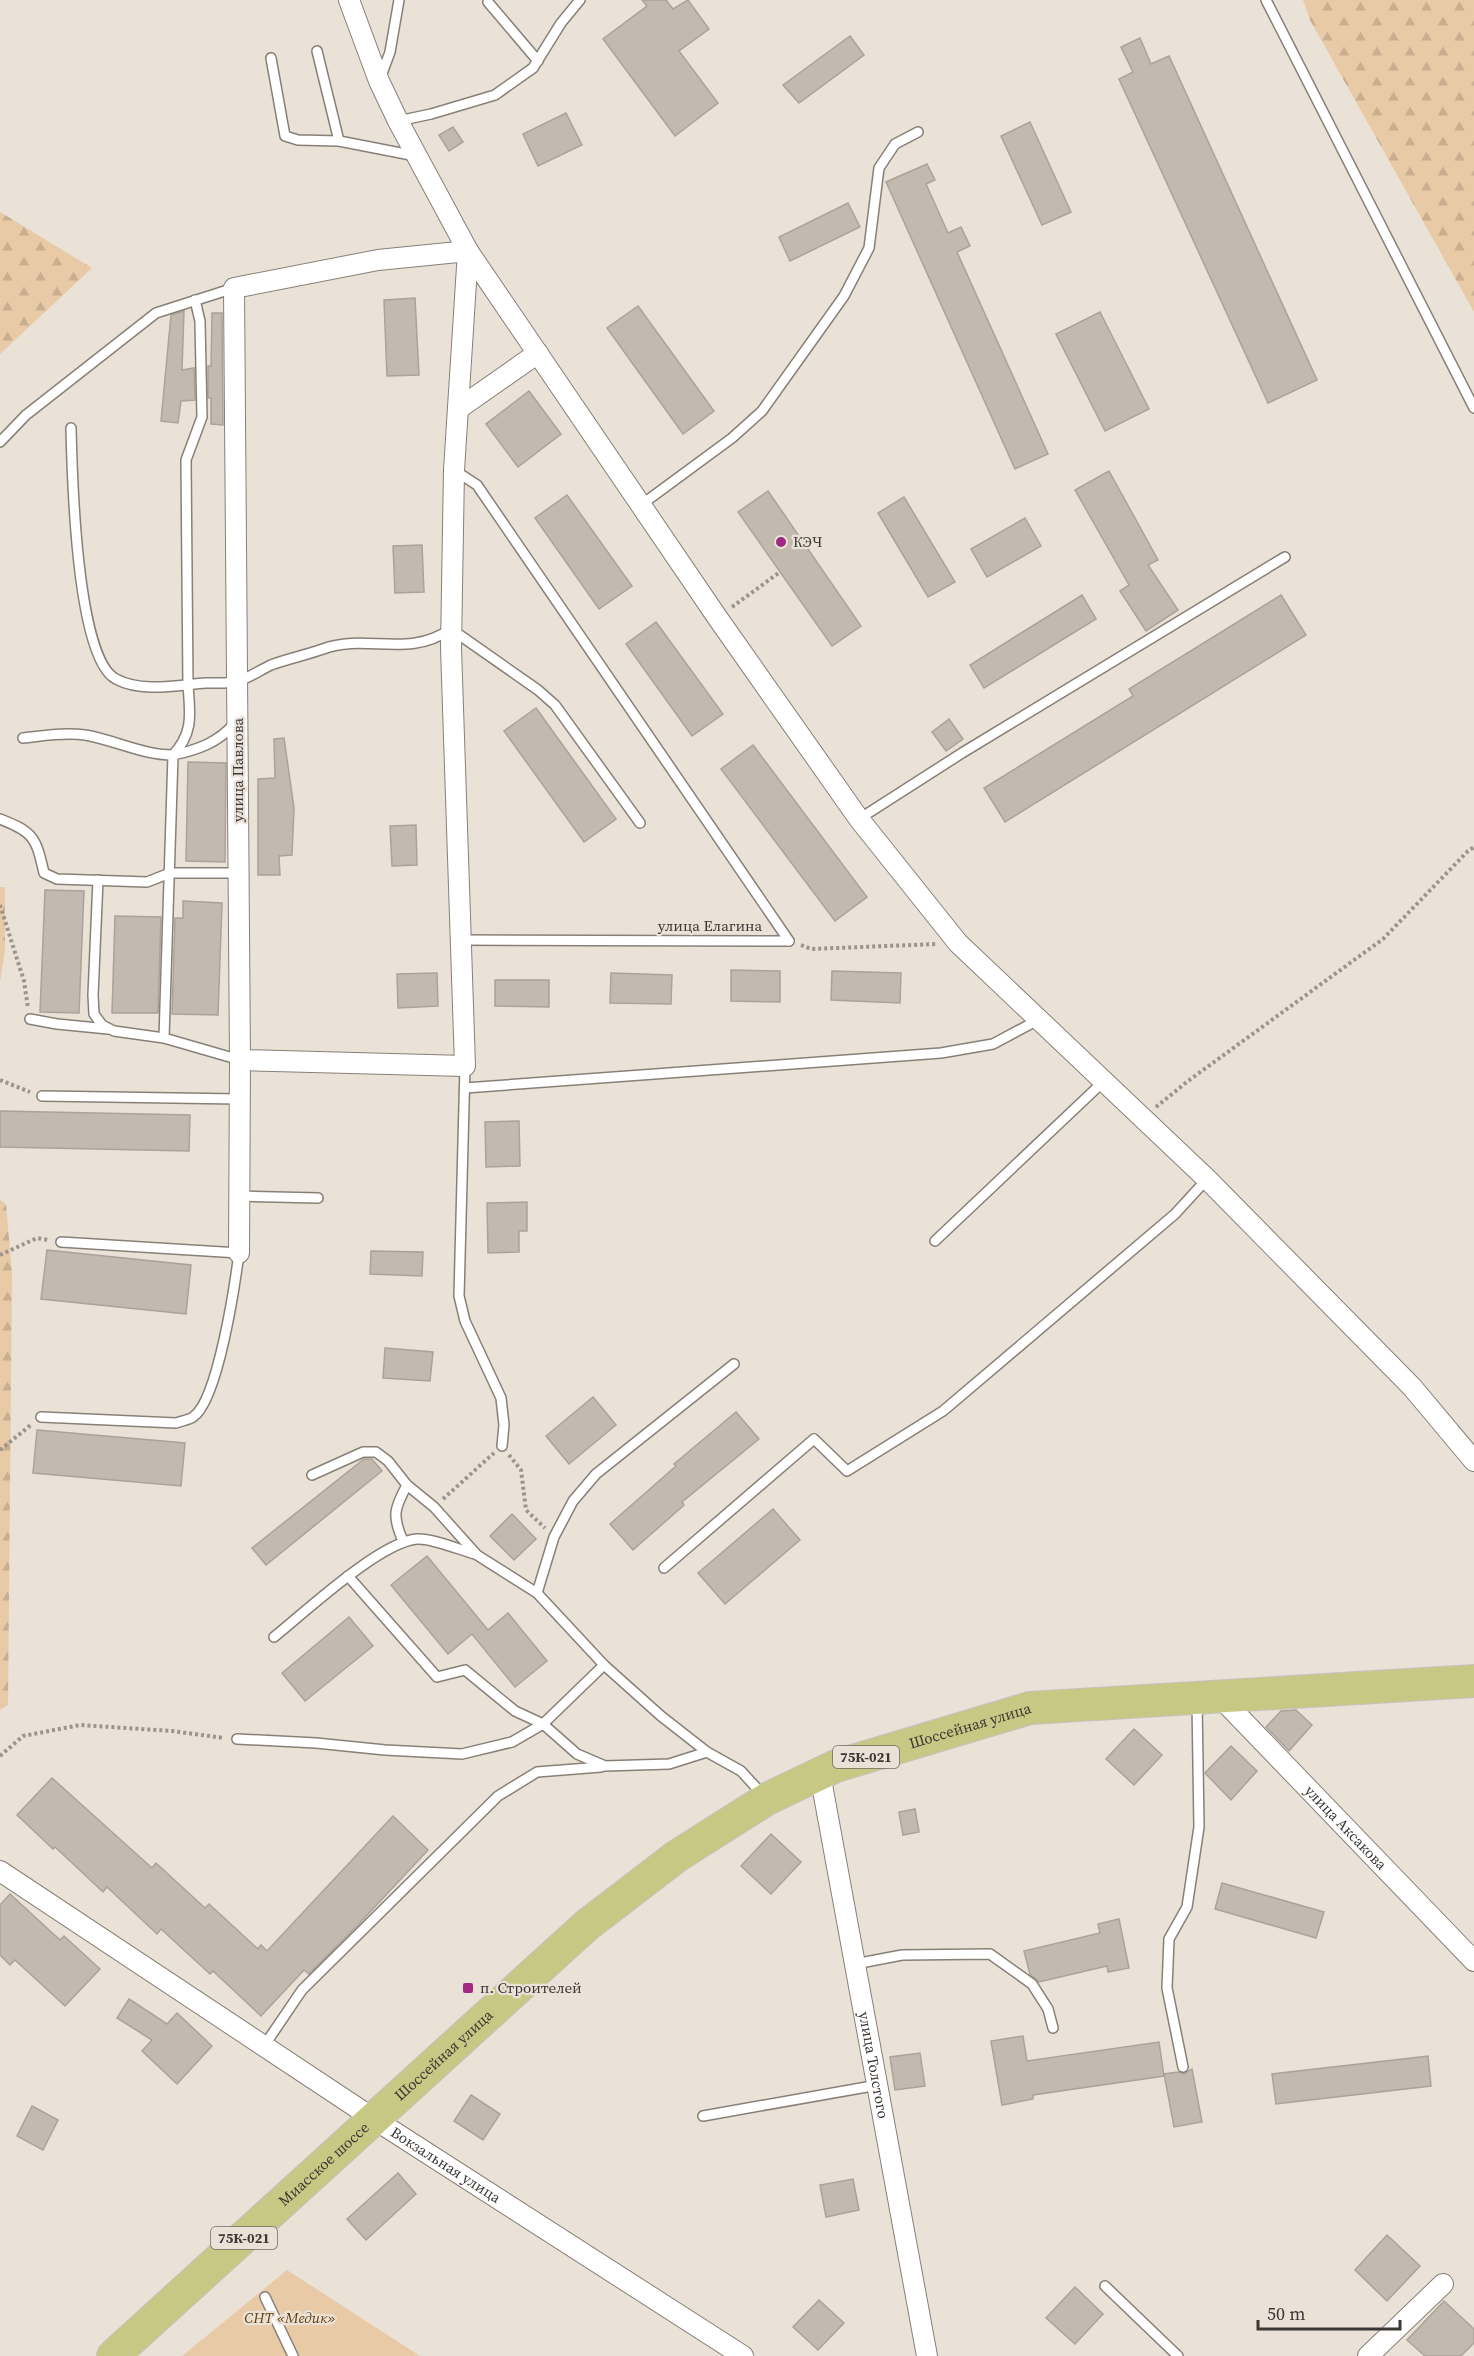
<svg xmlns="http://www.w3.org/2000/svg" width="1474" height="2356" font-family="'Source Serif 4',serif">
	<defs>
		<pattern id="forest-firs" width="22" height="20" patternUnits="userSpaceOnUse" patternTransform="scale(1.5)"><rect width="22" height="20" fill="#e9caa7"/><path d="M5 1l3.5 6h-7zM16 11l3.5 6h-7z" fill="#c9ae90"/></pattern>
	</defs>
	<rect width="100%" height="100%" fill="#eae1d7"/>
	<!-- forest -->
	<g fill="url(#forest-firs)">
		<path d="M1303,0h171v312l-164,-292z"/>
		<path d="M0,212l92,56 -92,86z"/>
		<path d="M0,887h5v63l-5,32z"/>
		<path d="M0,1200l6,4 6,69 -4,432 -8,5z"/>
	</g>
	<!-- garden -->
	<path fill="#e9caa7" d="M287,2270l133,86h-238z"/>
	<!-- building -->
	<g fill="#c2b9af" stroke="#aba399" stroke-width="1.5">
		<path d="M642,0h24l7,9 15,-9 21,29 -30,22 39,52 -43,33 -72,-97 44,-33z"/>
		<path d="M850,36l14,19 -65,48 -16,-18z"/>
		<path d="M1140,38l11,26 18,-8 148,324 -49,23 -149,-324 14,-7 -12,-25z"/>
		<path d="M566,113l16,32 -44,21 -15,-32z"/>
		<path d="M1030,122l41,90 -29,13 -41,-89z"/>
		<path d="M453,127l10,15 -14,9 -10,-16z"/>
		<path d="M927,164l8,16 -9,4 22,49 13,-6 9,19 -13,6 91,202 -33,15 -129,-287z"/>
		<path d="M848,203l12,24 -70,34 -11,-24z"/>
		<path d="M415,298l4,77 -32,1 -3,-76z"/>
		<path d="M638,306l76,105 -31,23 -76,-106z"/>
		<path d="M184,311l-2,59 12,-2 1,32 -14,1 -3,22 -17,-2 10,-106z"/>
		<path d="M1100,312l49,97 -44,22 -49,-97z"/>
		<path d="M212,313h10l1,112 -12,-1v-26h-3v-32h3z"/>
		<path d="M529,391l32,43 -43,33 -32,-43z"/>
		<path d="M1109,471l49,89 -10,5 30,45 -32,21 -26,-40 9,-6 -54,-95z"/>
		<path d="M768,491l93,135 -29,20 -94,-134z"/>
		<path d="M567,495l65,91 -33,23 -64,-91z"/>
		<path d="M904,497l51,85 -27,15 -50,-84z"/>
		<path d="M1025,518l16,28 -54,31 -16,-28z"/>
		<path d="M422,545l2,47 -29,1 -2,-47z"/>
		<path d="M1082,595l14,24 -112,69 -14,-23z"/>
		<path d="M1281,595l25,40 -301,187 -21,-34 149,-92 -4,-7z"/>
		<path d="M656,622l67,92 -31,22 -66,-92z"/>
		<path d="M536,708l80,111 -32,23 -80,-111z"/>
		<path d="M949,719l14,20 -17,12 -14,-19z"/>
		<path d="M284,738l10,70 -2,47 -13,1 1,19h-22v-96l17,-1 -1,-39z"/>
		<path d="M753,745l114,152 -32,24 -114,-152z"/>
		<path d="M188,762l38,1 -1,99 -39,-1z"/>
		<path d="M416,825l1,40 -25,1 -2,-40z"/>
		<path d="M45,890l39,1 -5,122 -39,-1z"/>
		<path d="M183,901l39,2 -4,112 -46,-1 3,-96h8z"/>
		<path d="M115,916l46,1 -3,96h-46z"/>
		<path d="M731,970l49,1v31l-49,-1z"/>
		<path d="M832,971l69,2 -1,30 -69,-3z"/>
		<path d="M437,973l1,33 -40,2 -1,-34z"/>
		<path d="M611,973l61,2 -1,29 -61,-1z"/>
		<path d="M495,980h54v27l-54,-1z"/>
		<path d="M0,1111l190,4 -1,36 -189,-4z"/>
		<path d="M519,1121l1,45 -34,1 -1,-45z"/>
		<path d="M527,1202v29h-8v21l-31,1 -1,-50z"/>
		<path d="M47,1250l144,15 -5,49 -145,-15z"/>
		<path d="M371,1251l52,1 -1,24 -52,-2z"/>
		<path d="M385,1348l48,4 -3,29 -47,-3z"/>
		<path d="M593,1397l23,28 -47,39 -23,-28z"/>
		<path d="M736,1412l23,27 -77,63 2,3 -51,45 -23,-26 66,-58 -2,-2z"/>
		<path d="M37,1430l148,13 -4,43 -148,-13z"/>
		<path d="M364,1459h8l10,12 -116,94 -14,-17z"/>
		<path d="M773,1509l27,31 -75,64 -27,-31z"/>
		<path d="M512,1514l24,25 -22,21 -24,-24z"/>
		<path d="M427,1556l61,74 20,-17 39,48 -32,26 -43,-53 -24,20 -57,-69z"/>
		<path d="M349,1617l24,29 -68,55 -23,-28z"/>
		<path d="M1296,1710l16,15 -23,26 -23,-24 15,-16z"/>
		<path d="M1134,1729l28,26 -28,30 -28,-26z"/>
		<path d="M1231,1746l26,25 -26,29 -26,-27z"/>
		<path d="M52,1778l100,90 4,-5 49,45 4,-4 49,45 3,-4 6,6 126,-135 35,34 -71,76 -48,48 -5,-4 -43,46 -48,-45 -3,3 -49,-45 -4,5 -50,-47 -4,5 -48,-45 -2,2 -36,-34z"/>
		<path d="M915,1809l4,23 -16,3 -4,-23z"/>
		<path d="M771,1834l30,28 -30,32 -30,-28z"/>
		<path d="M1222,1883l102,29 -8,26 -101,-29z"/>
		<path d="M10,1894l50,46 4,-4 36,33 -35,37 -50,-46 -5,5 -10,-10v-50z"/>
		<path d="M1119,1919l10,49 -21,4 -1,-6 -68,16 -9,-8 -6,-23 76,-18 -2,-9z"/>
		<path d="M129,1999l38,25 10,-11 35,33 -35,38 -35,-33 10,-11 -35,-22z"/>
		<path d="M1023,2036l4,25 132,-19 5,34 -131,19v4l-31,6 -11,-64z"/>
		<path d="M920,2053l5,33 -30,4 -5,-33z"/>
		<path d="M1428,2056l3,30 -155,18 -4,-30z"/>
		<path d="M1192,2069l10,53 -28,5 -10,-53 14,-2 6,2z"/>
		<path d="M471,2095l29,19 -17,26 -29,-19z"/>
		<path d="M32,2106l26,14 -15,30 -26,-14z"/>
		<path d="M398,2173l18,21 -50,46 -19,-21z"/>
		<path d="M853,2179l6,31 -33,7 -6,-32z"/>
		<path d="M1387,2235l33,31 -33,35 -32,-31z"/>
		<path d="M1075,2287l28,27 -28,30 -29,-26z"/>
		<path d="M819,2300l25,23 -26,27 -25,-23z"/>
		<path d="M1444,2301l30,28v14l-13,13h-36l-18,-16z"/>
	</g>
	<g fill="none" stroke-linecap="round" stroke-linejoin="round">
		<defs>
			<g id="service">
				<path d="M1266,0l208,408"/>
				<path d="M488,2l50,59"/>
				<path d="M317,51l22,90"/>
				<path d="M271,58l14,78 13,4 41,1 77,15"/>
				<path d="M380,79l10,-27 9,-52"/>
				<path d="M398,121l33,-7 64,-19 38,-27 28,-45 19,-23"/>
				<path d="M71,428c1,44 5,231 45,251 26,14 62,6 90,4 10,0 22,1 32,-2 11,-3 22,-11 33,-16 16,-6 35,-10 52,-16 44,-16 84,10 128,-20l87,61 17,15 85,118"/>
				<path d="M0,442l26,-27 130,-102 78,-25"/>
				<path d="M454,470l23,15 312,456"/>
				<path d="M641,505l91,-67 30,-27 82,-115 25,-48 10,-80 16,-24 23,-12"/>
				<path d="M23,738c20,-2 41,-6 62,-3 30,5 57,20 88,20 21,-23 17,-41 15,-70l-2,-225 16,-43 -2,-96 -5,-21"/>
				<path d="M0,819c34,13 36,19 44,54l13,6 90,3 23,-9h68"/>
				<path d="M859,819l103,-66 323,-196"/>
				<path d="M98,880l-5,115 1,19 8,11 12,6 50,7 76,22"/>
				<path d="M461,940l328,1"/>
				<path d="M30,1019l27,5 51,5"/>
				<path d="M164,1038l9,-283c24,-5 45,-12 62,-32"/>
				<path d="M465,1066l-6,230 6,25 36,77 3,27 -2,21"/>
				<path d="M465,1088l476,-35 52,-9 45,-24"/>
				<path d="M42,1096l197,3"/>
				<path d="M239,1196l79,2"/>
				<path d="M935,1241l168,-159"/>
				<path d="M41,1417l135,6c5,-2 13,-3 17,-6 25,-16 42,-133 46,-164l-178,-11"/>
				<path d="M312,1475l51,-23h13l12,9 19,24 27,22 43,48 60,38 67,72 57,51 46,36 34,19 22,24"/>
				<path d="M403,1541c-11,-25 -9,-32 4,-56"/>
				<path d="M664,1568l150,-129 33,32 96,-60 232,-197 32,-35"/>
				<path d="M348,1576l89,101 28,-7 50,41 28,13 61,-59"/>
				<path d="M537,1593l17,-56 19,-36 23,-27 138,-110"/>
				<path d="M274,1637c31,-25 106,-95 143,-98 15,-1 43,11 58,15"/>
				<path d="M237,1739l79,4 69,7 77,4 50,-12 31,-18 34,30 28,12 64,-2 38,-12"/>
				<path d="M855,1964l47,-9 88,-1 42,30 16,25 5,19"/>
				<path d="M264,2046l38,-56 196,-194 39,-24 64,-5"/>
				<path d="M1183,2067l-16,-79 2,-49 18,-32 12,-80 -2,-125"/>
				<path d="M703,2116l175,-31"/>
				<path d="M1105,2286l73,70"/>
				<path d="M265,2297l28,59"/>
			</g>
			<g id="minor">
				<path d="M349,0l30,81 19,40 70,130 249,366 142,202 99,124 249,236 205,208 62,74"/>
				<path d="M458,409l80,-56"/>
				<path d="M240,1060l225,6 -14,-418 3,-178 14,-219"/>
				<path d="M239,1253l1,-193 -6,-772 144,-28 90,-9"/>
				<path id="s1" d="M1218,1695l256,266"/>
				<path id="s2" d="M820,1774l107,582"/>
				<path id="s3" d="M0,1871l374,248 369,237"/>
				<path d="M1368,2356l75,-72"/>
			</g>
			<g id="primary">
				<path id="s4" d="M113,2356l474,-431 90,-69 90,-57 69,-33 194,-58 444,-27"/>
			</g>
		</defs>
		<!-- service casing -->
		<use href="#service" stroke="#888077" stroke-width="12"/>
		<!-- minor casing -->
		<use href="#minor" stroke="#888077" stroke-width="22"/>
		<!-- primary casing -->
		<use href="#primary" stroke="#c4c3c2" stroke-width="34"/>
		<!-- path -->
		<g stroke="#9b948e" stroke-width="4" stroke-dasharray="3 3" stroke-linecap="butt">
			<path d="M732,607l48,-35"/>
			<path d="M0,905l24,76 4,27"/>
			<path d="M801,945l10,4 126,-5"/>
			<path d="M0,1080l30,12"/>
			<path d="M1156,1107l32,-26 195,-142 85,-88 6,-4"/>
			<path d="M0,1255l37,-17 12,2"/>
			<path d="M0,1450l32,-26"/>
			<path d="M509,1455l12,15 5,40 19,18"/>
			<path d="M443,1499l51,-46"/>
			<path d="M0,1756l23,-20 57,-11 92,6 52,7"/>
		</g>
		<!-- service -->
		<use href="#service" stroke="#fff" stroke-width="9"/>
		<!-- minor -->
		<use href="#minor" stroke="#fff" stroke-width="20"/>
		<!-- primary -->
		<use href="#primary" stroke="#c7c883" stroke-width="32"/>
	</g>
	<!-- markers -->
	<g fill="#a12981" stroke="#eae1d7" stroke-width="2">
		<circle cx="781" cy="542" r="6"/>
		<rect x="462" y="1982" width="12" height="12" rx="3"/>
	</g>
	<g text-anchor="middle" stroke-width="4.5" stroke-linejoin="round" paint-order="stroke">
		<!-- shield labels -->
		<g fill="#eae1d7" stroke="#706b66" stroke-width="1.5">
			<rect x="833" y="1746" width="66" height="22" rx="4.5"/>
			<rect x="211" y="2227" width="66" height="22" rx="4.5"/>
		</g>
		<g font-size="14" font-weight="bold" fill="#3c3835">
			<text x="866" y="1762">75К-021</text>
			<text x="244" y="2243">75К-021</text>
		</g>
		<!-- poi labels -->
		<g font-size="15" fill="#3c3835" stroke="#eae1d7" text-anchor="start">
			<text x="793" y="547">КЭЧ</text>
			<text x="480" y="1993">п. Строителей</text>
		</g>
		<!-- street labels -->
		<g font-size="15" fill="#3c3835" stroke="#eae1d7">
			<text transform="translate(238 770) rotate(-90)" y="5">улица Павлова</text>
			<text x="710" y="931">улица Елагина</text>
			<text dy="5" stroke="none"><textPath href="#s4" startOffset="1077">Шоссейная улица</textPath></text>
			<text dy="5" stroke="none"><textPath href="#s1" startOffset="184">улица Аксакова</textPath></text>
			<text dy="5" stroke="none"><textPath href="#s4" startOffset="447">Шоссейная улица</textPath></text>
			<text dy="5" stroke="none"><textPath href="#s2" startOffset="296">улица Толстого</textPath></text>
			<text dy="5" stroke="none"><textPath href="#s4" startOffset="285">Миасское шоссе</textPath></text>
			<text dy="5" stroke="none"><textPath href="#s3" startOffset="534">Вокзальная улица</textPath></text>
		</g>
		<!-- park labels -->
		<g font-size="15" font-style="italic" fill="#66410c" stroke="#eae1d7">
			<text x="290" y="2323">СНТ «Медик»</text>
		</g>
	</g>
	<!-- scale -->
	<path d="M1258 2320v9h142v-9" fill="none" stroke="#3c3835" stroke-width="3"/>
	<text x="1267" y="2320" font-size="18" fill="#3c3835" stroke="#eae1d7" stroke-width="4.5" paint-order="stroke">50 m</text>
</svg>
